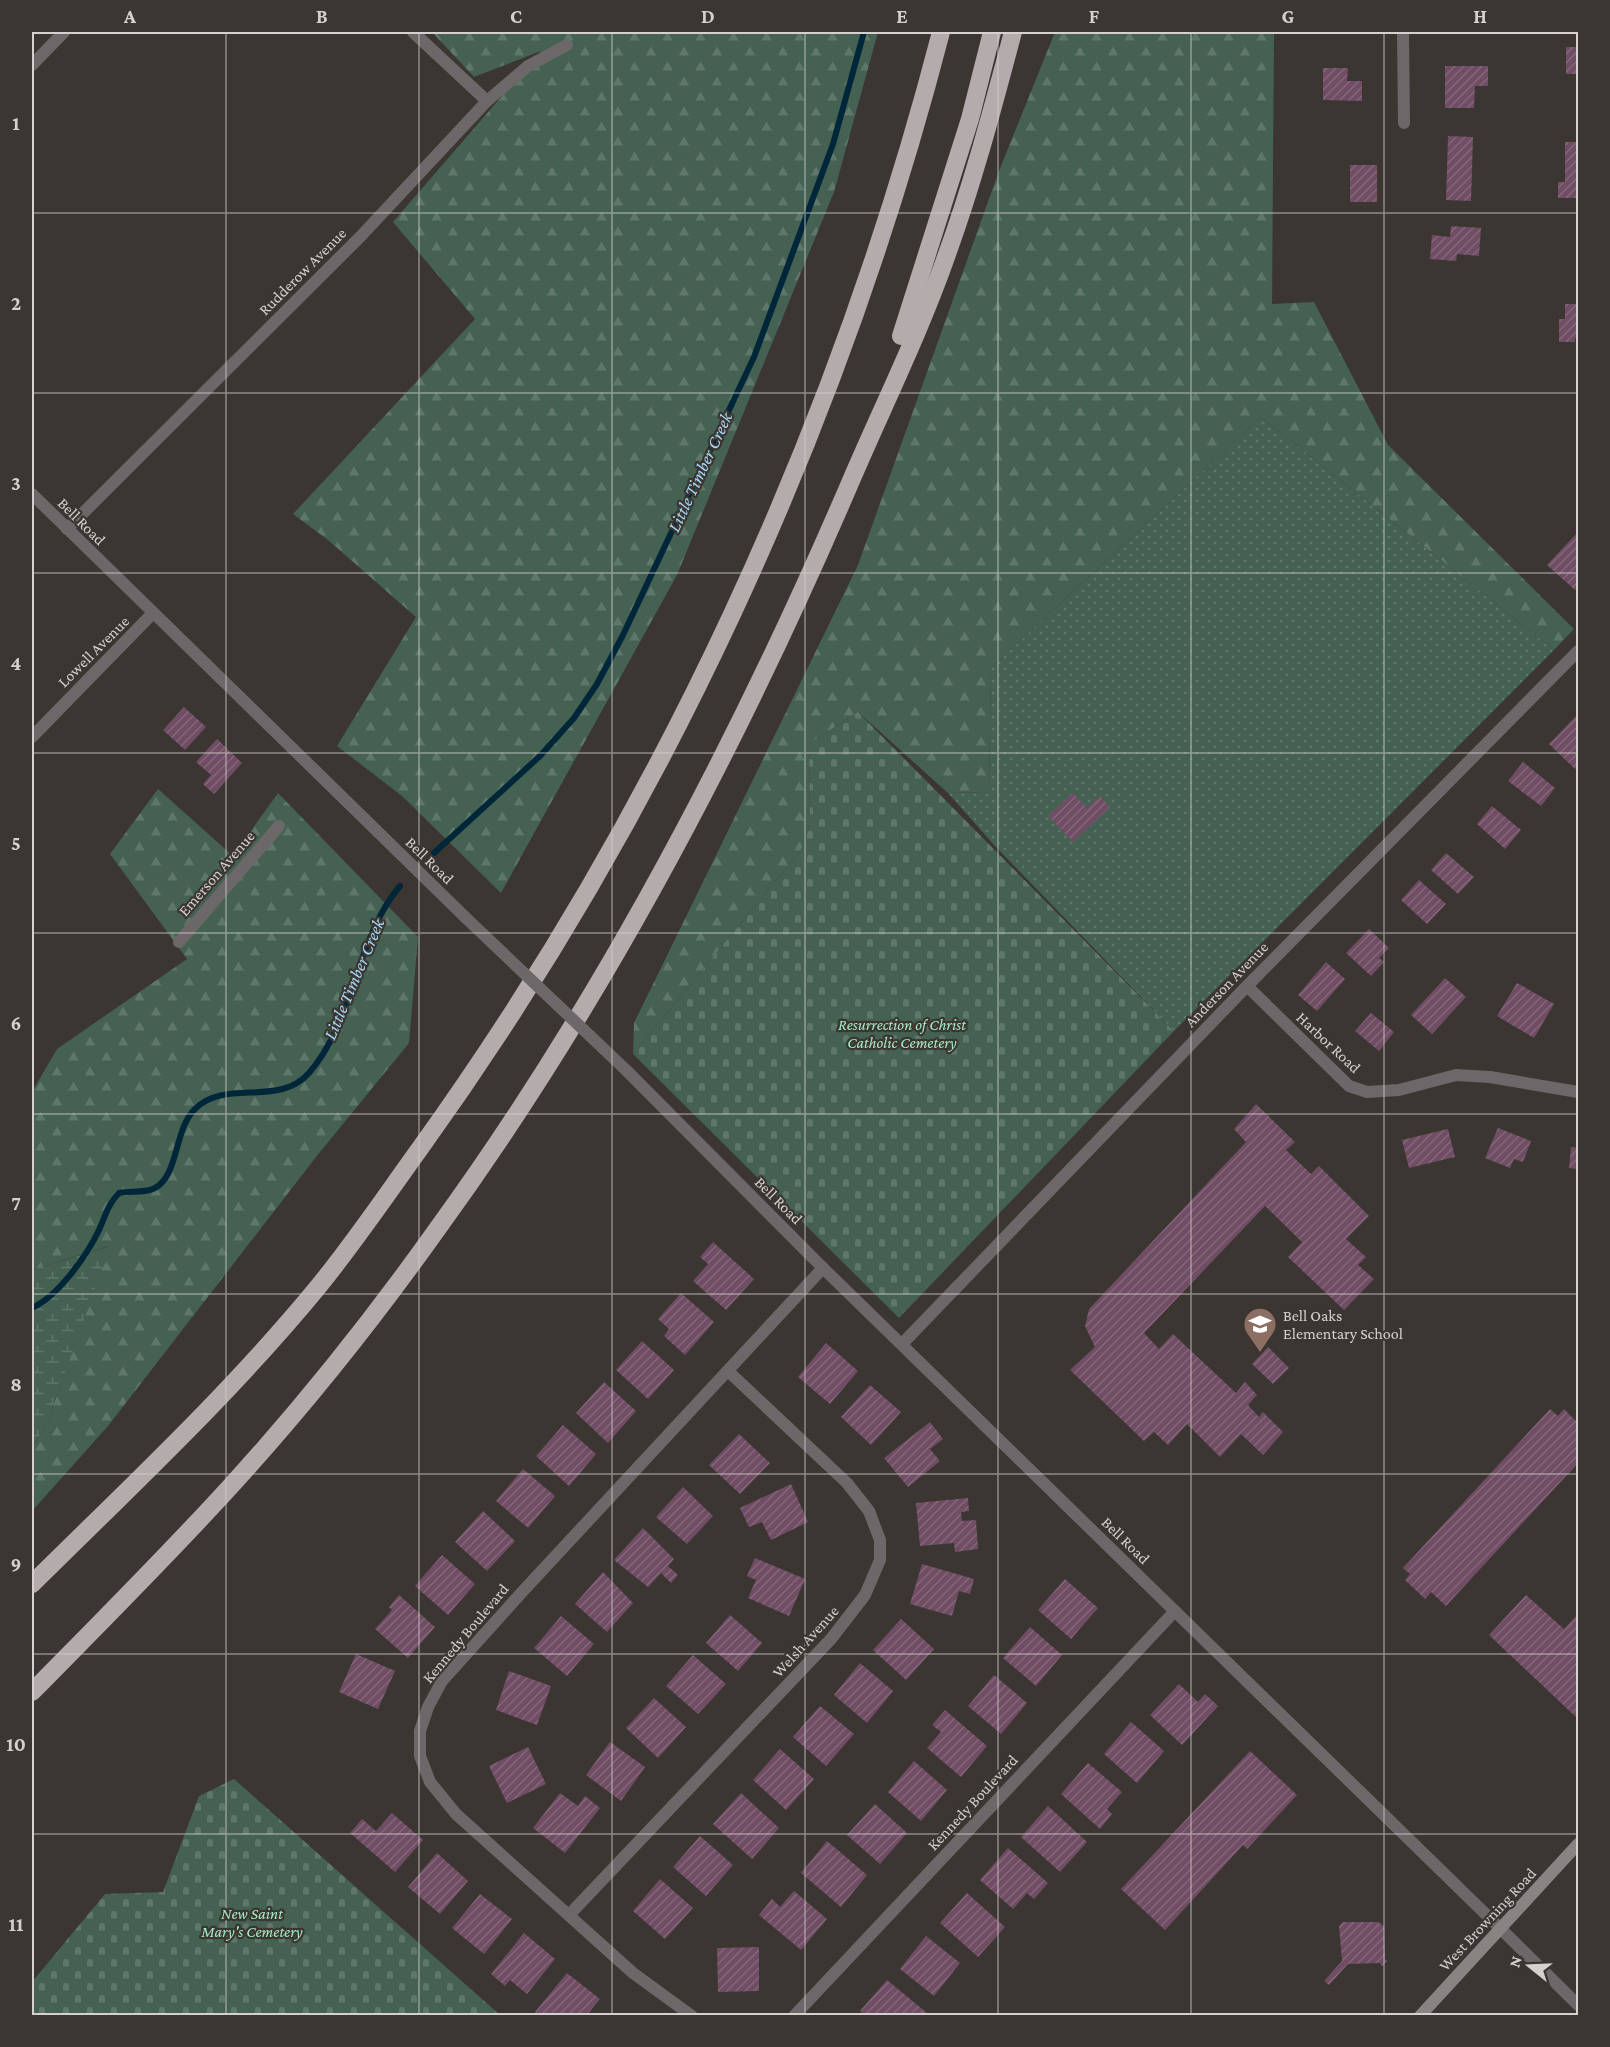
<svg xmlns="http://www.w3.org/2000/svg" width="1610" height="2047" font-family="'Crimson Pro',serif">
	<defs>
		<pattern id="forest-firs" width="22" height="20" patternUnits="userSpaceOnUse" patternTransform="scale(1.5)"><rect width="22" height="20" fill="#446152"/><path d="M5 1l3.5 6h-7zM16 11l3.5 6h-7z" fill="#5e776a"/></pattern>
		<pattern id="wetland-marsh" width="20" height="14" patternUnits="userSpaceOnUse" patternTransform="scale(1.5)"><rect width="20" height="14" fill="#446152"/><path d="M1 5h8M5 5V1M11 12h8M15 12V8" fill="none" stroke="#5e776a"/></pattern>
		<pattern id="cemetery-stones" width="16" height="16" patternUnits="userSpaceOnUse" patternTransform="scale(1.5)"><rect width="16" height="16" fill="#446152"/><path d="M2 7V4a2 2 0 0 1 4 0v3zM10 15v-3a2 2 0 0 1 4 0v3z" fill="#5e776a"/></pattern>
		<pattern id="park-dots" width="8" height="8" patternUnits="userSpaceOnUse" patternTransform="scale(1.5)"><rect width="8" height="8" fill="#446152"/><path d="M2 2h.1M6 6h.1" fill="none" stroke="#5e776a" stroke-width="1.8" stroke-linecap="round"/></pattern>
		<pattern id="building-hatch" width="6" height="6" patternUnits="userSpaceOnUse" patternTransform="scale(1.5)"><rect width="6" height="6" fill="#704d64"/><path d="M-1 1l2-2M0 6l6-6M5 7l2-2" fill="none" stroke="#846679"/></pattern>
	</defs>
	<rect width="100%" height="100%" fill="#3b3631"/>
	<!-- forest -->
	<g fill="url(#forest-firs)">
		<path d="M432,32h446l-44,160 -157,383 -176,318 -99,-97 -65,-50 79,-129 -88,-77 -35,-26 182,-195 -82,-97 148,-171 -67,26z"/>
		<path d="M1055,32h219l-2,272 42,-2 74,143 186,184 -20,21 -293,-233 -270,251 -2,124 -41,1 -90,-81 -49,32 1,81 -9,25 -168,204 1,-31 224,-458 141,-394z"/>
		<path d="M158,789l75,67 45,-63 140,144 -9,106 -93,114 -208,269 -76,85v-64l14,-21 63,-180 -77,24v-178l25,-43 130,-90 -77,-105z"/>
	</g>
	<!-- wetland -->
	<path fill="url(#wetland-marsh)" d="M110,1246l-64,180 -14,21v-177z"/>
	<!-- cemetery -->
	<g fill="url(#cemetery-stones)">
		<path d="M858,712l316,319 -275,287 -266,-264 168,-204 9,-25 -1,-81z"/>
		<path d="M234,1779l266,236h-468v-33l73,-88 58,-2 36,-96z"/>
	</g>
	<!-- park -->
	<path fill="url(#park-dots)" d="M1261,417l293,233 -380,381 -180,-186 -46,-52 41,-1 2,-124z"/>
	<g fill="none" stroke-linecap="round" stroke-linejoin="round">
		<!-- stream -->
		<g stroke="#00263a" stroke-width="6">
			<path d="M434,853l106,-97 34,-38 23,-34 26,-49 131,-278 79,-213 31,-112"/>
			<path d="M32,1308c26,-12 54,-51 67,-78 6,-13 9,-26 20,-37 12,-3 24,1 36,-5 24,-13 19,-59 40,-79 31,-31 83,-1 114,-36 46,-53 46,-134 91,-187"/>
		</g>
	</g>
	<!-- building -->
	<g fill="url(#building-hatch)">
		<rect x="1566" y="47" width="12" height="27"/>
		<path d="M1445,66h43v20h-13l-1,22h-29z"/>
		<path d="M1323,68h25l-1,13h15v20l-39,-1z"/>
		<path d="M1448,136l25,1 -2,64 -25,-1z"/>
		<path d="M1565,142h13v56h-20v-16h7z"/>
		<rect x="1350" y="165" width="27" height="37"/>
		<path d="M1451,226l30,2 -2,28 -22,-2 -1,7 -26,-2 2,-24 18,2z"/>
		<path d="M1565,304h13v33l-3,1v4h-16v-23h6z"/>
		<path d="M1578,532v54l-3,4 -28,-25z"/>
		<path d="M184,707l22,20 -21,23 -22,-20z"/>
		<path d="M1578,714v52l-3,3 -26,-25z"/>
		<path d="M217,739l25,24 -28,31 -11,-10 8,-9 -15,-13z"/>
		<path d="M1523,762l32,26 -14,18 -33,-25z"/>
		<path d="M1073,793l14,15 13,-12 10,11 -37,35 -25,-26z"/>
		<path d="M1492,806l29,24 -16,19 -28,-25z"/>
		<path d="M1446,853l28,24 -16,17 -27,-24z"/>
		<path d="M1419,880l27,24 -19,20 -26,-24z"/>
		<path d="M1369,929l20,19 -10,10 5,4 -13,14 -25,-23z"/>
		<path d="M1326,962l19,17 -28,32 -19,-16z"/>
		<path d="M1445,978l21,19 -34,37 -21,-19z"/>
		<path d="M1517,983l37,21 -20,34 -37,-22z"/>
		<path d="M1371,1013l23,19 -15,19 -24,-20z"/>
		<path d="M1256,1104l39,38 -9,8 25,24 8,-8 50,50 -23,23 20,18 -8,8 16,14 -30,31 -56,-53 14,-15 -37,-36 -121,127 15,16 14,-15 63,59 9,-11 12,13 -9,10 11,12 4,-5 20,20 -20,23 -22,-21 -21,23 -33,-33 -19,21 -14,-13 -10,9 -74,-71 25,-23 -10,-21 4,-17 157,-167 -12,-13z"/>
		<path d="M1498,1128l33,13 -8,21 -9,-3 -4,9 -25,-10z"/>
		<path d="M1448,1129l7,28 -46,11 -7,-28z"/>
		<path d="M1571,1147l7,1v21l-9,-1z"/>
		<path d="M713,1242l41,37 -28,31 -33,-29 15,-17 -8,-7z"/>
		<path d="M681,1293l33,29 -29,33 -21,-19 5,-7 -11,-10z"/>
		<path d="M642,1341l32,29 -26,29 -32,-29z"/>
		<path d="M826,1343l32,28 -28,33 -32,-27z"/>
		<path d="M1268,1347l21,21 -16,16 -21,-20z"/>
		<path d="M604,1382l32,29 -28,32 -32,-30z"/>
		<path d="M870,1385l31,27 -30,33 -30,-28z"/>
		<path d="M1550,1409l8,7 6,-7 14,14v40l-132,143 -15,-14 -6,7 -20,-19 5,-6 -7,-6z"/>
		<path d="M930,1422l13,17 -13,10 10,12 -32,26 -24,-29z"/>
		<path d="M563,1425l33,29 -27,32 -33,-30z"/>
		<path d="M739,1434l31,29 -30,31 -31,-29z"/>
		<path d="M523,1469l32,27 -27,32 -32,-27z"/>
		<path d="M791,1484l17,38 -37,18 -9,-18 -13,5 -9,-19z"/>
		<path d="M683,1487l30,29 -26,28 -31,-27z"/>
		<path d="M968,1498l1,13 -8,1 1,9 14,-1 2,29 -23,3 -1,-9 -34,3 -4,-43z"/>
		<path d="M483,1511l32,30 -28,30 -32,-29z"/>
		<path d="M643,1528l31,31 -6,7 10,9 -7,8 -10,-10 -13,14 -34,-27z"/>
		<path d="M442,1555l33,29 -27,31 -33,-29z"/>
		<path d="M755,1558l50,21 -16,37 -41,-18 8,-18 -9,-4z"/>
		<path d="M922,1564l52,15 -4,15 -11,-3 -7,25 -42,-12z"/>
		<path d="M603,1572l30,31 -26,29 -32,-28z"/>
		<path d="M1065,1579l33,29 -27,31 -33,-29z"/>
		<path d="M399,1595l36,32 -27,31 -33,-29 17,-19 -3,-3z"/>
		<path d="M1526,1595l38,34 14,-15v105l-89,-84z"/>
		<path d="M730,1615l32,28 -24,28 -32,-28z"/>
		<path d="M561,1616l33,28 -27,32 -33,-28z"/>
		<path d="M901,1619l33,30 -28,31 -33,-30z"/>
		<path d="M1030,1627l32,28 -26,31 -33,-28z"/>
		<path d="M356,1654l39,17 -17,38 -39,-17z"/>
		<path d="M693,1655l33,29 -28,30 -32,-28z"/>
		<path d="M860,1663l33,28 -26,32 -33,-28z"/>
		<path d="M509,1671l42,15 -14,39 -41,-15z"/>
		<path d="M994,1675l33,28 -26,31 -33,-28z"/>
		<path d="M1179,1684l19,18 7,-8 13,12 -36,39 -32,-30z"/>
		<path d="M654,1698l32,29 -28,31 -32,-30z"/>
		<path d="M820,1706l34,28 -28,32 -33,-29z"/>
		<path d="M945,1710l42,36 -26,31 -34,-29 14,-16 -9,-7z"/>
		<path d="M1131,1722l33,29 -27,32 -33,-29z"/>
		<path d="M610,1742l35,25 -24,34 -35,-26z"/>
		<path d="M528,1747l18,37 -39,19 -18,-37z"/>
		<path d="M780,1749l34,30 -28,31 -33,-30z"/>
		<path d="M1250,1751l47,44 -50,54 -4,-4 -78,85 -44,-41z"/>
		<path d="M914,1761l33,29 -26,31 -33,-29z"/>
		<path d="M1088,1763l34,29 -15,17 5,5 -12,15 -39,-35z"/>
		<path d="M560,1793l18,13 7,-10 15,12 -35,45 -32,-25z"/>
		<path d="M741,1793l38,35 -27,31 -39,-35z"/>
		<path d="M875,1804l32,29 -27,31 -33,-29z"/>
		<path d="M1048,1806l39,36 -27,30 -39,-35z"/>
		<path d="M392,1813l31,27 -28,32 -45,-39 12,-14 14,12z"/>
		<path d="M700,1836l33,29 -27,31 -33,-29z"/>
		<path d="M827,1841l40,34 -26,32 -40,-34z"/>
		<path d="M1008,1848l40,35 -14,16 -7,-6 -14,16 -33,-29z"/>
		<path d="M437,1853l31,28 -28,33 -32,-27z"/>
		<path d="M660,1879l33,29 -28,31 -32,-28z"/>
		<path d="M794,1891l33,28 -26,31 -42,-35 13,-16 8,8z"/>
		<path d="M967,1893l38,34 -27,30 -38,-34z"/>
		<path d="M480,1894l32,25 -28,35 -32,-26z"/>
		<path d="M1343,1922h35l6,4 1,33 2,2 -5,5 -2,-3 -32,1 -19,21 -5,-4 18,-20 -3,-35z"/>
		<path d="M524,1933l31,26 -28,35 -17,-14 -5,6 -14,-12z"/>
		<path d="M926,1936l34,27 -26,33 -34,-27z"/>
		<path d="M759,1947v44l-41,1 -1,-44z"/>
		<path d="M567,1973l33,26 -14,17h-47l-4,-4z"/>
		<path d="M887,1980l40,33 -2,3h-59l-6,-5z"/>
	</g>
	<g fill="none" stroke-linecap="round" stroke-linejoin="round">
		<!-- minor -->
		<g stroke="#6c6869" stroke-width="12">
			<path d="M413,32l74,69"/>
			<path d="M1403,32l1,91"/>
			<path d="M32,65l32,-33"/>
			<path d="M67,529l294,-293 126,-135 41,-35 39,-21"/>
			<path d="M32,737l120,-123"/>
			<path d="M179,942l100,-116"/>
			<path d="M1247,986l102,100 18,6 32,-2 57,-15 34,2 88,15"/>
			<path d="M902,1344l345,-358 331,-335"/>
			<path d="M569,1915l262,-276 34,-44 15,-35v-20l-11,-29 -22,-28 -119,-112"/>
			<path d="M1502,1930l76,75"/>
			<path d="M692,2016l-59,-43 -177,-159 -26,-32 -10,-26v-25l8,-24 14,-26 81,-90 300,-323"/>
			<path d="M794,2016l381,-405"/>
		</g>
		<!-- tertiary -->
		<g stroke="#6c6869" stroke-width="12">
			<path d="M32,494l434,424"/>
			<path d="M627,1071l196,197 679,662"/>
		</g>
		<!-- secondary -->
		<path stroke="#898384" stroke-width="12" d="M1420,2016l158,-172"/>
		<!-- motorway -->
		<g stroke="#b4abac" stroke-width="18">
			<path d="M901,336l69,-217 22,-87"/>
			<path d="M32,1584c97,-96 199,-191 286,-297 36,-44 69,-93 103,-140 240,-334 417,-717 520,-1115"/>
			<path d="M32,1692c66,-67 133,-134 197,-204 75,-82 145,-170 209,-260 167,-230 300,-484 412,-745 32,-75 69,-149 96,-226 27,-74 47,-150 67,-225"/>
		</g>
		<!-- tertiary-bridge -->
		<path stroke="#6c6869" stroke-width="12" d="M466,918l161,153"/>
	</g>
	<!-- grid -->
	<path fill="none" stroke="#d4d1ce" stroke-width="1.5" stroke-opacity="0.55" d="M226,32v1984M419,32v1984M612,32v1984M805,32v1984M998,32v1984M1191,32v1984M1384,32v1984M32,213h1546M32,393h1546M32,573h1546M32,753h1546M32,933h1546M32,1114h1546M32,1294h1546M32,1474h1546M32,1654h1546M32,1834h1546"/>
	<!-- icons -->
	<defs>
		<symbol id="school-pin" viewBox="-11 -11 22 30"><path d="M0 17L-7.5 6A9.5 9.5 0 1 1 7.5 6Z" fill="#8d6e63" stroke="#3b3631"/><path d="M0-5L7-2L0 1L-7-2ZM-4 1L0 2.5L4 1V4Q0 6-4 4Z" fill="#fff"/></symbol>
	</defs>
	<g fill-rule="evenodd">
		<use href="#school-pin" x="1241" y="1305" width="38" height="52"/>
	</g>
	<g text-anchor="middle" stroke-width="4.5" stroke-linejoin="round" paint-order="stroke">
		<!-- street labels -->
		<g font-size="16" fill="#d4d1ce" stroke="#3b3631">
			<text transform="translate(302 271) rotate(-45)" y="6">Rudderow Avenue</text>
			<text transform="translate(82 521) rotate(45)" y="6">Bell Road</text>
			<text transform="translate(93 651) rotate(-45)" y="6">Lowell Avenue</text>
			<text transform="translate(430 860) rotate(44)" y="6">Bell Road</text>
			<text transform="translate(216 873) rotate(-49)" y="6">Emerson Avenue</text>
			<text transform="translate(1226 984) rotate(-46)" y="6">Anderson Avenue</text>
			<text transform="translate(1329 1042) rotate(43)" y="6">Harbor Road</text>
			<text transform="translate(779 1200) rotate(45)" y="6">Bell Road</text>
			<text transform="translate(1126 1540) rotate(44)" y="6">Bell Road</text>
			<text transform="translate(465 1633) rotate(-50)" y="6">Kennedy Boulevard</text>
			<text transform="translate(805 1641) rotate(-48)" y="6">Welsh Avenue</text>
			<text transform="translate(972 1802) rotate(-47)" y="6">Kennedy Boulevard</text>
			<text transform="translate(1487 1919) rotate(-47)" y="6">West Browning Road</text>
		</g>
		<!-- park labels -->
		<g font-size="16" font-style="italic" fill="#a4ebc6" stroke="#3b3631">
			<text x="902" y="1030">Resurrection of Christ<tspan x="902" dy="18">Catholic Cemetery</tspan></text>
			<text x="252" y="1919">New Saint<tspan x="252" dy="18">Mary's Cemetery</tspan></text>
		</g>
		<!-- poi labels -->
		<g font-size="16" fill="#d4d1ce" stroke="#3b3631" text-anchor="start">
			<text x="1283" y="1321">Bell Oaks<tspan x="1283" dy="18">Elementary School</tspan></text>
		</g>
		<!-- water labels -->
		<g font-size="18" font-style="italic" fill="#a3d8f7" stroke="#3b3631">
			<text transform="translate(700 472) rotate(-65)" y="6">Little Timber Creek</text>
			<text transform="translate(354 979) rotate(-67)" y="6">Little Timber Creek</text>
		</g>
	</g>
	<!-- border -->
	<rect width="1610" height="2047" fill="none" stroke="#3b3631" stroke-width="66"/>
	<!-- north arrow -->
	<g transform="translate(1529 1966) rotate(288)" stroke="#3b3631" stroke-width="4.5" paint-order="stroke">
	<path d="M0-4.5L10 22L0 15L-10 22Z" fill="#d4d1ce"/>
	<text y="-9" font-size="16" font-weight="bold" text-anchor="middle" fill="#d4d1ce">N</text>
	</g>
	<rect x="33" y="33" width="1544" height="1981" fill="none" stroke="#d4d1ce" stroke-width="2"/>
	<g font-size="20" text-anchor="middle" font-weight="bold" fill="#d4d1ce">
		<text x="130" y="23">A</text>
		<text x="322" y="23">B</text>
		<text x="516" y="23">C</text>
		<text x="708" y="23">D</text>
		<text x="902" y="23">E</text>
		<text x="1094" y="23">F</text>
		<text x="1288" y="23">G</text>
		<text x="1480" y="23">H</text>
		<text x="16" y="130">1</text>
		<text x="16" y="310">2</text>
		<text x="16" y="490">3</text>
		<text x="16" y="670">4</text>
		<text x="16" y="850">5</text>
		<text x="16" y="1030">6</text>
		<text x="16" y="1210">7</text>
		<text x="16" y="1391">8</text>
		<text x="16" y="1571">9</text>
		<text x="16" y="1751">10</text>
		<text x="16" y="1931">11</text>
	</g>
</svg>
